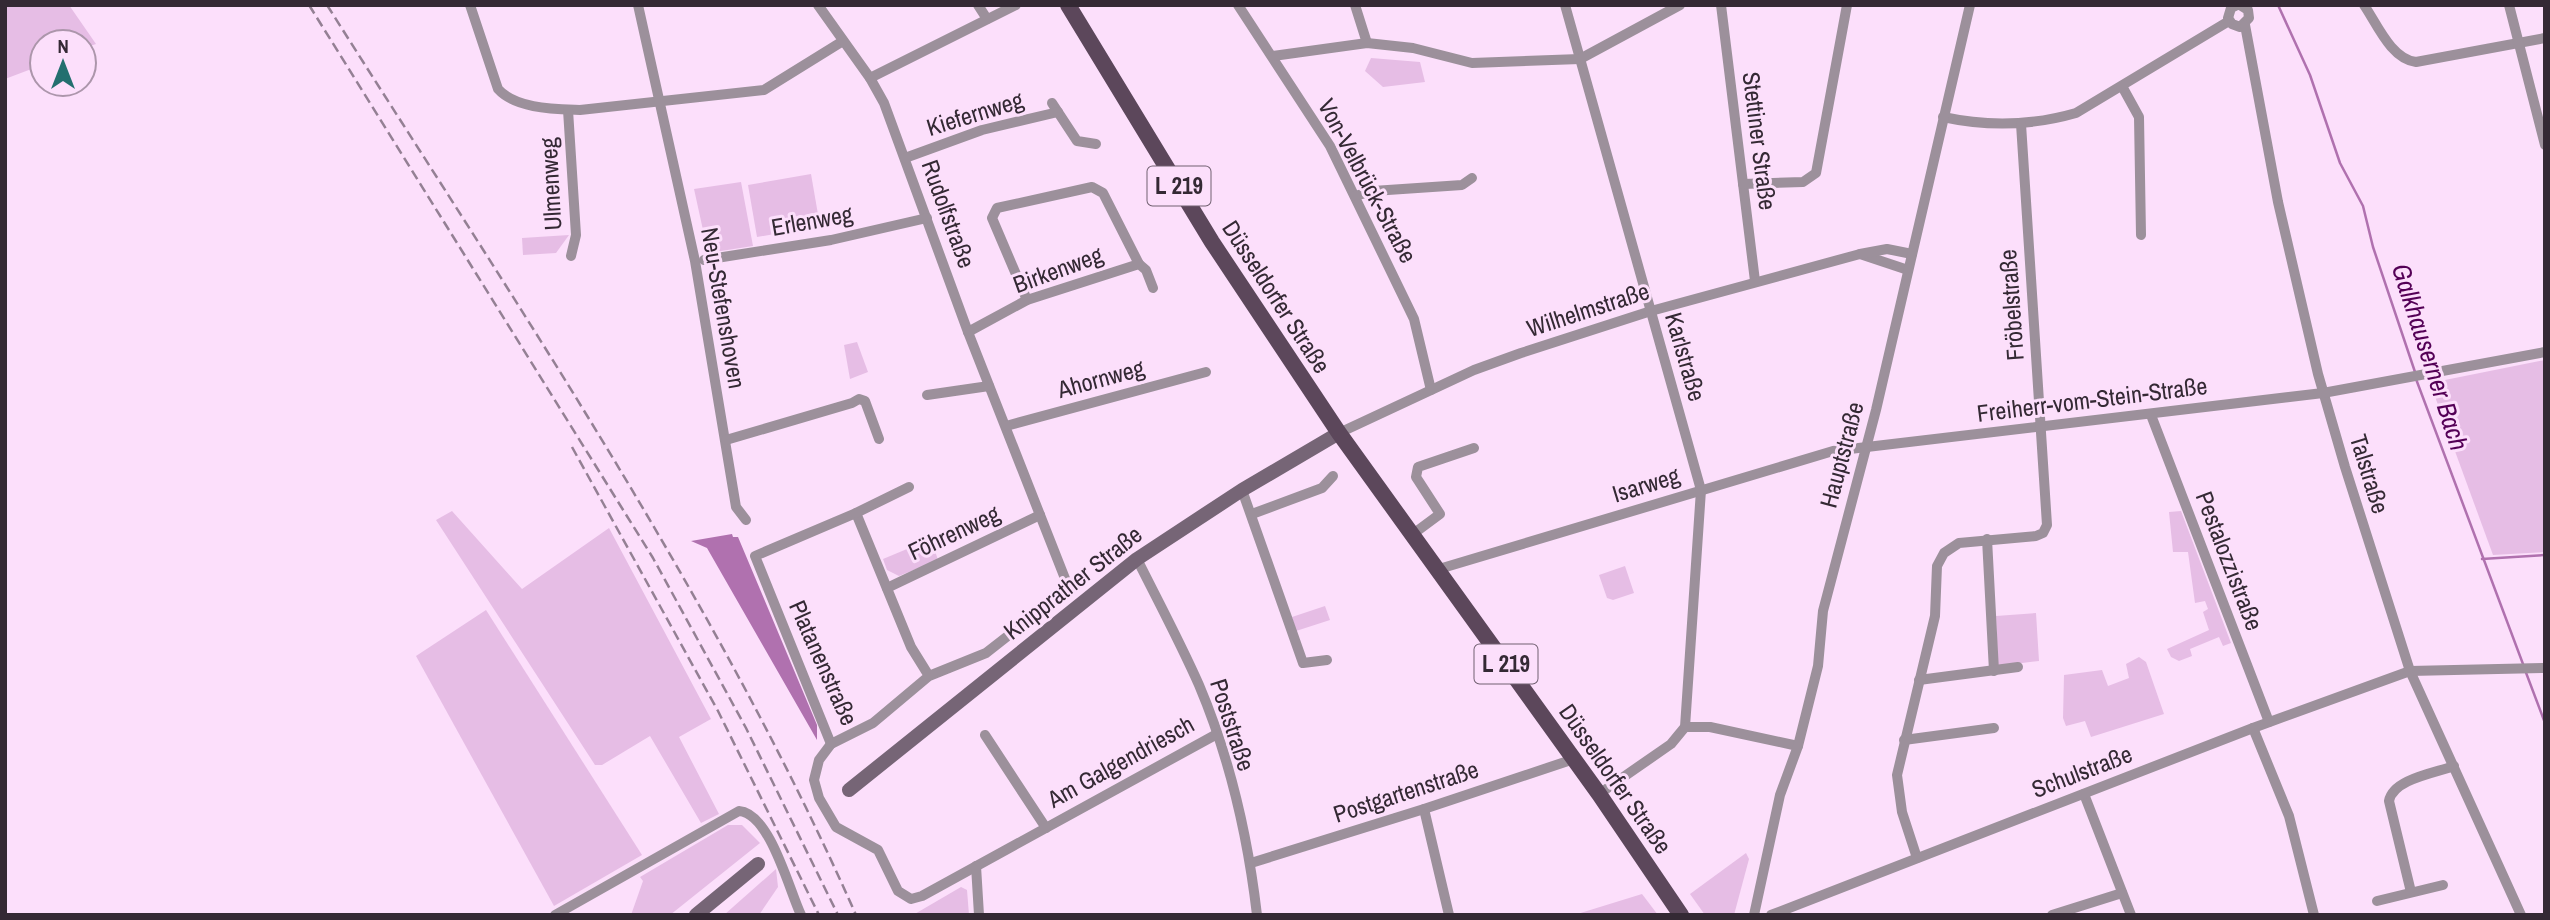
<svg xmlns="http://www.w3.org/2000/svg" width="2550" height="920" font-family="'Archivo Narrow',sans-serif">
	<rect width="100%" height="100%" fill="#fcdffb"/>
	<!-- green -->
	<g fill="#e6bde5">
		<path d="M5,5h64l27,39 -12,4v-6h-42v23l-37,14z"/>
		<path d="M1371,58l49,4 5,20 -42,5 -18,-16z"/>
		<path d="M811,174l9,52 -63,11 -9,-52z"/>
		<path d="M741,182l12,64 -45,7 -14,-64z"/>
		<path d="M569,235l-13,18 -33,2 -1,-17z"/>
		<path d="M857,342l11,30 -18,7 -6,-34z"/>
		<path d="M2545,360v192l-52,3 -63,-172z"/>
		<path d="M452,511l70,78 87,-61 102,191 -32,18 40,77 -18,9 -51,-87 -48,29h-7l-159,-245z"/>
		<path d="M2181,511l50,132 -8,3 -4,-9 -29,12 2,7 -13,5 -8,-4 -4,-8 42,-19 -6,-18 5,-3 -3,-8 -10,2 -7,-51h-15l-4,-40z"/>
		<path d="M931,539l7,21 -39,16 -12,-6 -4,-11z"/>
		<path d="M1625,566l9,27 -21,7 -6,-2 -8,-23z"/>
		<path d="M1325,606l5,14 -34,11 -4,-14z"/>
		<path d="M486,610l156,245 -88,51 -138,-250z"/>
		<path d="M2036,613l3,48 -41,5 -2,-50z"/>
		<path d="M2139,657l7,5 18,52 -73,23 -6,-16 -19,5 -3,-8 1,-43 38,-5 6,16 21,-8 -3,-14z"/>
		<path d="M728,825h14l18,18 -90,72h-39l12,-34 -3,-4z"/>
		<path d="M1746,853l3,6 -15,56h-29l-15,-21z"/>
		<path d="M776,869l2,18 -19,28h-35z"/>
		<path d="M961,887l6,3 2,25h-56z"/>
		<path d="M1642,894l16,21h-84z"/>
	</g>
	<!-- water -->
	<path fill="#b071af" d="M732,534l1,3h5l79,188v15l-110,-192 -16,-7z"/>
	<g fill="none" stroke-linecap="round" stroke-linejoin="round">
		<!-- stream -->
		<g stroke="#b071af" stroke-width="2.5">
			<path d="M2278,5l32,70 30,88 23,43 10,41 42,125"/>
			<path d="M2416,379l107,285"/>
			<path d="M2482,559l63,-4"/>
			<path d="M2525,670l20,53"/>
		</g>
		<!-- street -->
		<g stroke="#9c909b" stroke-width="10">
			<path d="M470,5l28,84c18,20 57,20 82,21l184,-20 79,-49"/>
			<path d="M638,5l57,256 41,246 10,13"/>
			<path d="M818,5l52,73 14,25 84,229 98,249 -2,11 -78,61 -57,23 -56,47 -42,21 -76,-188 101,-43 55,134 18,29"/>
			<path d="M978,5l9,14"/>
			<path d="M1238,5l92,141 18,37 66,136 17,71"/>
			<path d="M1355,5l12,38"/>
			<path d="M1565,5l136,485 -16,237 -14,17 -72,50"/>
			<path d="M1721,5l34,276"/>
			<path d="M2237,5l-6,3 -3,10 4,6 8,3 9,-9 -1,-8 -8,-5"/>
			<path d="M2364,5c13,19 27,54 52,57l129,-24"/>
			<path d="M2509,5l36,140"/>
			<path d="M2245,25l33,177 40,172 27,93 65,204 111,244"/>
			<path d="M1273,56l94,-13 46,5 59,15 108,-4 100,-54"/>
			<path d="M870,78l146,-73"/>
			<path d="M2123,88l16,29 2,118"/>
			<path d="M1052,103l25,38 19,3"/>
			<path d="M568,110l8,125 -5,21"/>
			<path d="M1943,117c46,10 88,9 133,-4l153,-92"/>
			<path d="M905,158l77,-28 76,-18"/>
			<path d="M1743,184l60,-2 13,-9 31,-168"/>
			<path d="M1355,196l18,-5 89,-6 10,-7"/>
			<path d="M1860,254l48,16"/>
			<path d="M704,260l127,-20 96,-22"/>
			<path d="M1027,300l-35,-82 5,-10 95,-21 11,6 36,71"/>
			<path d="M968,332l59,-32 112,-36 7,6 7,18"/>
			<path d="M927,395l62,-9"/>
			<path d="M2151,415l118,307"/>
			<path d="M1006,426l200,-54"/>
			<path d="M1339,433l135,-63 47,-17 130,-42 209,-57 27,-5 25,5"/>
			<path d="M726,440l126,-37 7,-4 6,2 14,38"/>
			<path d="M1242,490l61,173 24,-3"/>
			<path d="M856,513l53,-26"/>
			<path d="M1252,514l70,-26 11,-12"/>
			<path d="M1413,534l27,-20 -24,-37 2,-10 56,-19"/>
			<path d="M1987,539l7,132"/>
			<path d="M1137,559c21,42 43,83 62,126 30,71 49,153 58,230"/>
			<path d="M1439,569l394,-118 490,-58 222,-41"/>
			<path d="M887,588l153,-73"/>
			<path d="M1919,680l99,-13"/>
			<path d="M1685,727h25l88,19"/>
			<path d="M2253,728l36,88 25,99"/>
			<path d="M985,735l61,93"/>
			<path d="M1904,740l90,-12"/>
			<path d="M831,744l-12,16 -5,20 5,18 17,29 42,23 20,41 13,8 11,-3 295,-162"/>
			<path d="M2084,794l47,121"/>
			<path d="M1424,809l25,106"/>
			<path d="M1917,858l-15,-46 -5,-37 38,-159 2,-50 7,-13 15,-10 77,-7 7,-3 4,-8 -26,-401"/>
			<path d="M1251,863l173,-54 150,-50"/>
			<path d="M976,866l3,49"/>
			<path d="M2411,892l-22,-91c4,-22 46,-28 65,-35"/>
			<path d="M2377,901l66,-16"/>
			<path d="M555,915l184,-104c31,2 50,79 62,104"/>
			<path d="M1754,915l26,-120 18,-49 20,-80 5,-55 53,-201 94,-405"/>
			<path d="M1771,915l482,-187 157,-57 135,-3"/>
			<path d="M2052,915l70,-22"/>
		</g>
		<!-- secondary -->
		<g stroke="#766576" stroke-width="14">
			<path d="M849,790l288,-231 105,-69 97,-57"/>
			<path d="M696,915l62,-51"/>
		</g>
		<!-- primary -->
		<path stroke="#5c475b" stroke-width="16" d="M1068,5l144,237 127,191 260,361 82,121"/>
		<!-- rail -->
		<g stroke="#948094" stroke-width="2.5" stroke-dasharray="10 5" stroke-linecap="butt">
			<path d="M309,5l344,553 93,170 92,187"/>
			<path d="M327,5c187,296 387,589 529,910"/>
			<path d="M572,447l146,264 101,204"/>
		</g>
	</g>
	<g text-anchor="middle" stroke-width="6" stroke-linejoin="round" paint-order="stroke">
		<!-- shield labels -->
		<g fill="#fcdffb" stroke="#706070" stroke-width="2">
			<rect x="1147.5" y="166.5" width="63" height="39" rx="5"/>
			<rect x="1474.5" y="644.5" width="63" height="39" rx="5"/>
		</g>
		<g font-size="23" font-weight="bold" fill="#342934">
			<text x="1179" y="194">L 219</text>
			<text x="1506" y="672">L 219</text>
		</g>
		<!-- street labels -->
		<g font-size="24" fill="#342934" stroke="#fcdffb">
			<text transform="translate(975 114) rotate(-17)" y="8">Kiefernweg</text>
			<text transform="translate(1759 141) rotate(83)" y="8">Stettiner Straße</text>
			<text transform="translate(1367 181) rotate(62)" y="8">Von-Velbrück-Straße</text>
			<text transform="translate(551 184) rotate(-93)" y="8">Ulmenweg</text>
			<text transform="translate(948 214) rotate(70)" y="8">Rudolfstraße</text>
			<text transform="translate(812 221) rotate(-10)" y="8">Erlenweg</text>
			<text transform="translate(1058 270) rotate(-20)" y="8">Birkenweg</text>
			<text transform="translate(1276 297) rotate(57)" y="8">Düsseldorfer Straße</text>
			<text transform="translate(2012 305) rotate(-94)" y="8">Fröbelstraße</text>
			<text transform="translate(723 308) rotate(80)" y="8">Neu-Stefenshoven</text>
			<text transform="translate(1588 310) rotate(-18)" y="8">Wilhelmstraße</text>
			<text transform="translate(1685 357) rotate(74)" y="8">Karlstraße</text>
			<text transform="translate(1101 379) rotate(-15)" y="8">Ahornweg</text>
			<text transform="translate(2092 400) rotate(-7)" y="8">Freiherr-vom-Stein-Straße</text>
			<text transform="translate(1842 455) rotate(-75)" y="8">Hauptstraße</text>
			<text transform="translate(2369 474) rotate(73)" y="8">Talstraße</text>
			<text transform="translate(1646 485) rotate(-17)" y="8">Isarweg</text>
			<text transform="translate(954 533) rotate(-25)" y="8">Föhrenweg</text>
			<text transform="translate(2229 561) rotate(69)" y="8">Pestalozzistraße</text>
			<text transform="translate(1073 583) rotate(-38)" y="8">Knipprather Straße</text>
			<text transform="translate(823 663) rotate(66)" y="8">Platanenstraße</text>
			<text transform="translate(1232 725) rotate(72)" y="8">Poststraße</text>
			<text transform="translate(1121 762) rotate(-29)" y="8">Am Galgendriesch</text>
			<text transform="translate(2082 772) rotate(-21)" y="8">Schulstraße</text>
			<text transform="translate(1615 779) rotate(55)" y="8">Düsseldorfer Straße</text>
			<text transform="translate(1406 792) rotate(-18)" y="8">Postgartenstraße</text>
		</g>
		<!-- water labels -->
		<g font-size="26" font-style="italic" fill="#540056" stroke="#fcdffb">
			<text transform="translate(2430 357) rotate(72)" y="9">Galkhauserner Bach</text>
		</g>
	</g>
	<!-- border -->
	<rect width="2550" height="920" fill="none" stroke="#342934" stroke-width="14"/>
	<!-- north arrow -->
	<g transform="translate(63 63)"><circle r="33" fill="#fcdffb" stroke="#ac96ab" stroke-width="2"/>
	<path d="M0-5L12 26L0 18L-12 26Z" fill="#236f6f"/>
	<text y="-10" font-size="19" font-weight="bold" text-anchor="middle" fill="#342934">N</text>
	</g>
</svg>
